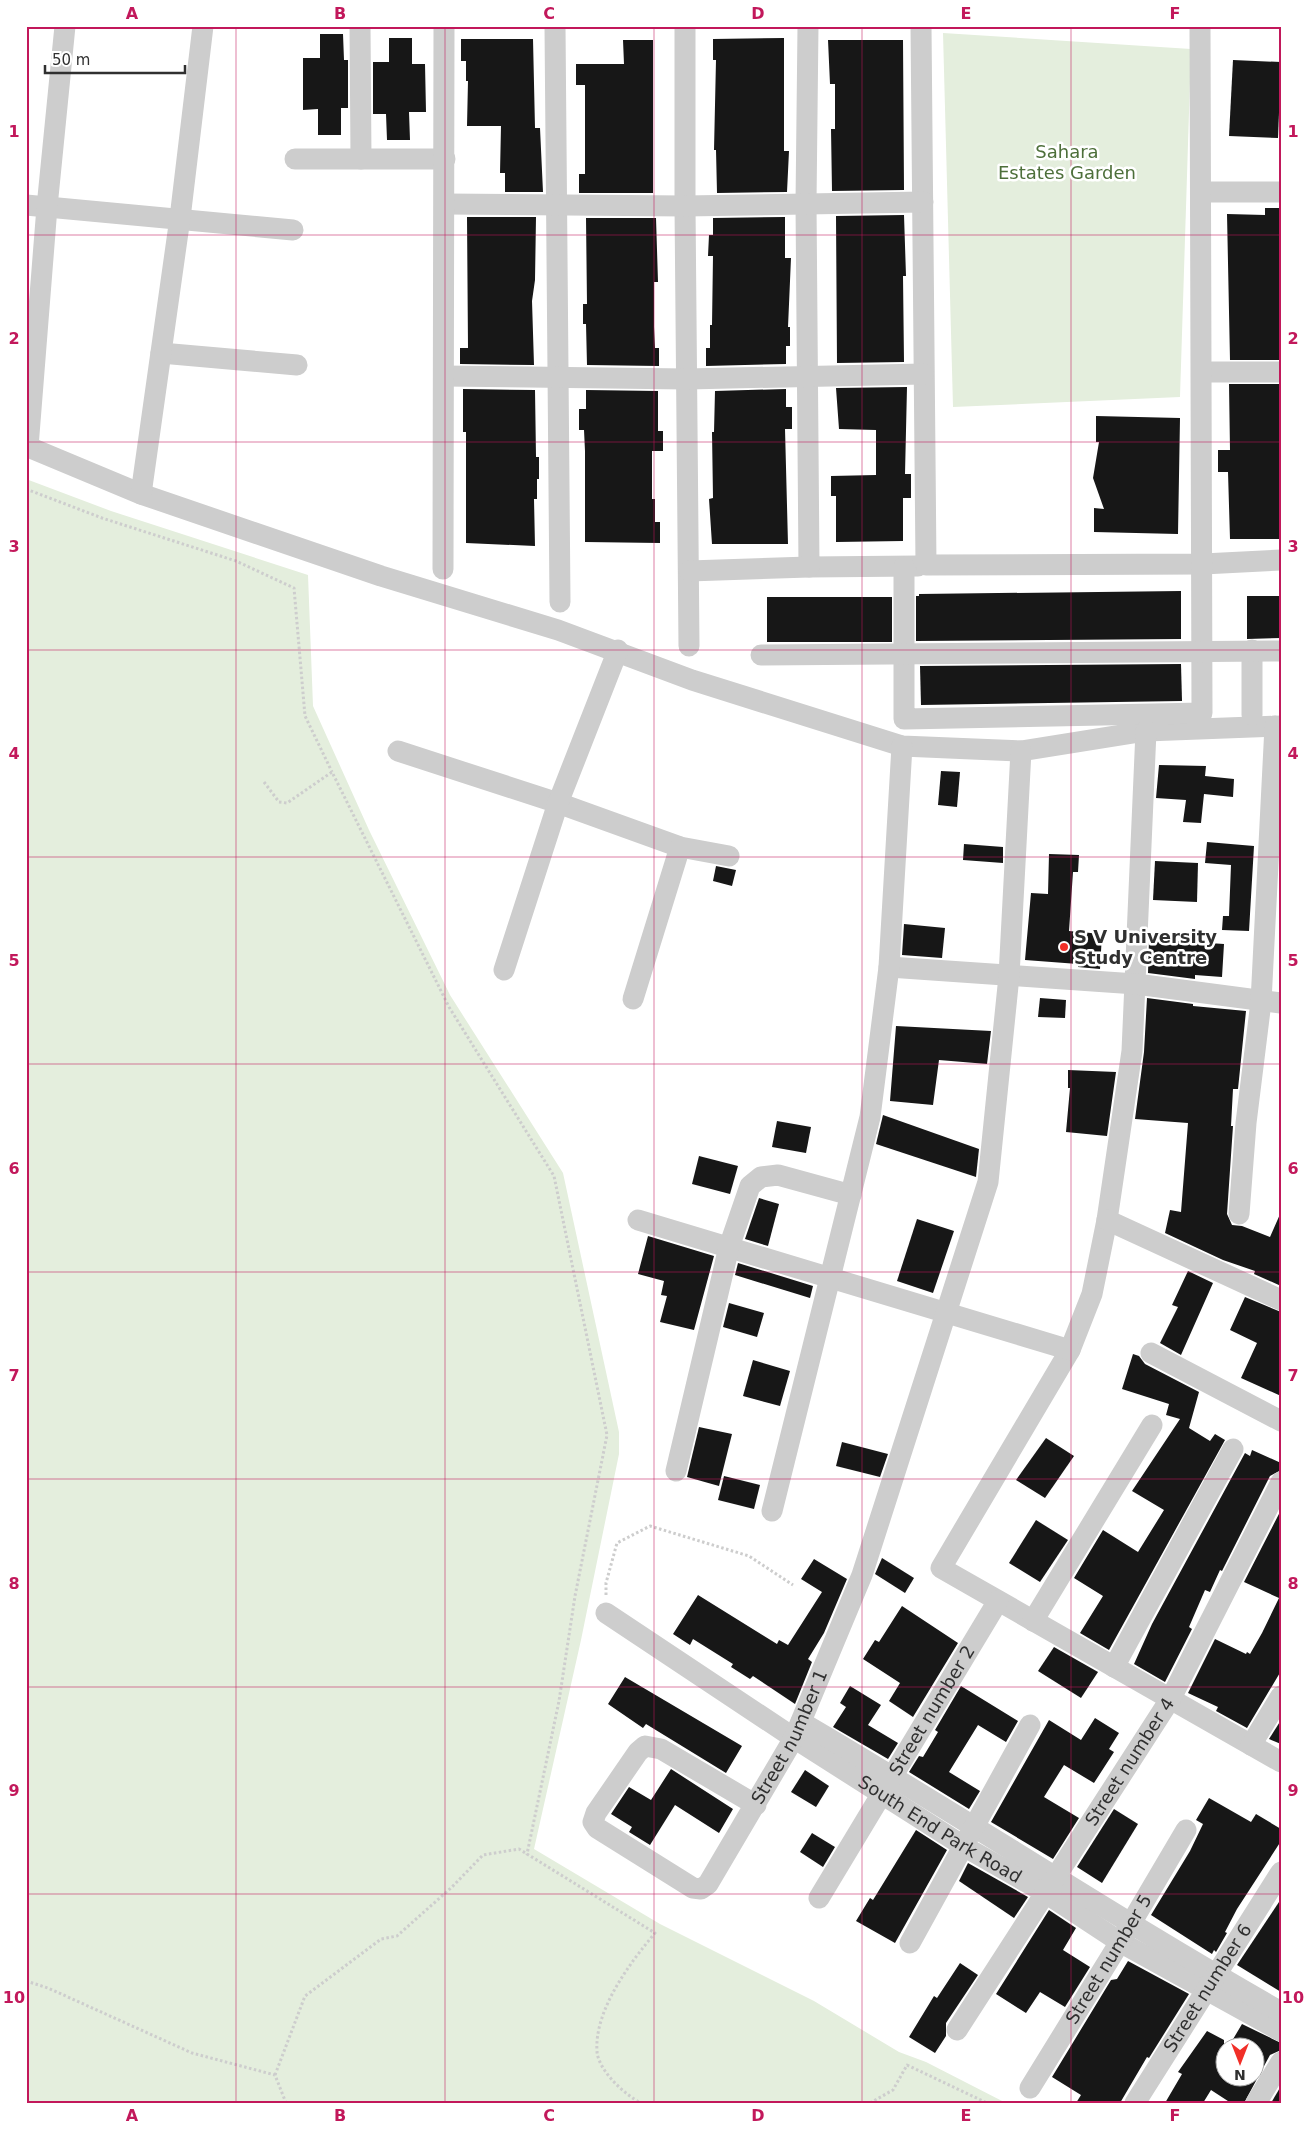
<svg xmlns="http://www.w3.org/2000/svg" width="1307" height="2129" font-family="'DejaVu Sans',sans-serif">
	<rect width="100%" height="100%" fill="#fff"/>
	<!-- green -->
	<g fill="#e4eedd">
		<path d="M943,33l248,16 -11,348 -227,10z"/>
		<path d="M26,479l85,32 197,64 5,131 56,124 81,165 113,178 56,259v22l-38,186 -47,209 126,75 154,77 85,51 27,10 80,41h-980z"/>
	</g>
	<!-- building -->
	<g fill="#171717">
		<path d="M320,34h23l1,26h4v48h-7v27h-23v-26l-15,1v-52h17z"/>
		<path d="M389,38h23v26h13l1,48h-17l1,28h-23l-1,-26h-13v-52h16z"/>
		<path d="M784,38v113h5l-2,41 -70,1 -1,-43h-2l2,-90h-3v-21z"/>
		<path d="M461,39h72l2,89h5l3,64h-38v-19h-5l1,-47h-34l1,-45h-2v-20h-5z"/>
		<path d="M623,40h30v153h-74v-19h6v-89h-9v-21h48z"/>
		<path d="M828,40h75l1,150 -72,1 -1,-62h4v-45h-5z"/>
		<path d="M1233,60l48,2 -3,76 -49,-2z"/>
		<path d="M1265,208h16v152h-51l-3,-146 38,1z"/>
		<path d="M904,215l2,61h-3l1,86 -67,1 -1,-147z"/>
		<path d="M467,217h69l-1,63 -3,21 2,64 -74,-1v-16h8z"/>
		<path d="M785,217v41h6l-3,69h2v19h-4v18l-80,2v-18h4v-23h2l1,-69h-5l1,-21h4v-17z"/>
		<path d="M586,218h70l2,64h-4v45l1,21h4v18l-72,-1 -1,-41h-3v-20h4z"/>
		<path d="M1229,384h52v155h-51l-2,-67h-10v-22h12z"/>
		<path d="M907,387l-2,87h6v24h-8v43l-67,1v-46h-5v-20l45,-1v-45l-37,-1 -3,-41z"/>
		<path d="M463,389l72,1 1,67h3v22h-2v20h-3l1,47 -69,-3v-111h-3z"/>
		<path d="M786,389v18h6v22h-7l3,115h-76l-3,-45 4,-1 -1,-66h2l1,-41z"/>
		<path d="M586,390l72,1v40h5v20h-11v48h3v23h5v21l-75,-1v-91l-1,-21h-5v-21h7z"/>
		<path d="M1096,416l84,2 -2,116 -84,-2v-24l10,1 -11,-31 6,-36h-3z"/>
		<path d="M1181,591v48l-265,2v-45h3v-2z"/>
		<path d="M1247,596h34v42l-34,1z"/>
		<rect x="767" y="597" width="125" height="45"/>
		<path d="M1181,664l1,37 -261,4 -1,-39z"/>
		<path d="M1159,765l47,1 -1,10 29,3 -1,18 -29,-3 -3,29 -18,-1 3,-22 -30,-2z"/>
		<path d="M941,771l19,1 -3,35 -19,-2z"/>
		<path d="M1207,842l47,4 -5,85 -27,-1 1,-14h6l2,-51 -26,-2z"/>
		<path d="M964,844l39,3v16l-40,-3z"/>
		<path d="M1049,854l30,1 -1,17h-5l-4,59 33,3 -2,35 -22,-2v-3l-53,-4 6,-67 17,1z"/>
		<path d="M1155,861l43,2 -1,39 -44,-2z"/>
		<path d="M716,866l20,4 -4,16 -19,-5z"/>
		<path d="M904,924l41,4 -3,30 -40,-3z"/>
		<path d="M1149,939l75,5 -2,33 -27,-2v4l-47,-6z"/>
		<path d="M1040,998l26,2 -1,18 -27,-1z"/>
		<path d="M1147,998l46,6v2l53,5 -8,78h-5l-2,37h2l-6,88 5,11 10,1 28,11 11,-25v74l-27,-12 1,-3 -32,-11 -58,-27 5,-23 11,2 7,-89 -53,-4 9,-67z"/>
		<path d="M896,1026l95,5 -4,33 -48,-4 -6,45 -43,-4z"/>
		<path d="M1068,1070l48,2 -9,64 -41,-4 4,-44h-2z"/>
		<path d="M883,1115l96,34 -3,28 -100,-33z"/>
		<path d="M777,1121l34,6 -5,26 -34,-6z"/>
		<path d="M699,1156l39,10 -8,28 -38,-10z"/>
		<path d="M759,1198l20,6 -11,42 -23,-7z"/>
		<path d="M917,1219l37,12 -21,62 -36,-12z"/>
		<path d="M648,1236l66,20 -20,74 -34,-8 7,-26 -6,-1 3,-14 -26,-7z"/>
		<path d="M738,1263l75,23 -3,12 -75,-23z"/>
		<path d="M1188,1271l25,12 -32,72 -21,-12 18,-36 -6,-2z"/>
		<path d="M1245,1297l36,15v84l-40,-18 16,-35 -27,-13z"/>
		<path d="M729,1303l35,10 -7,24 -34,-10z"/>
		<path d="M1133,1354l6,2 6,8 54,28 -10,36 21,13 5,-7 10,6 -116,210 -29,-17 23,-37 -29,-18 29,-48 35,22 26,-42 -32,-19 48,-72 -14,-4 3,-11 -47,-15z"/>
		<path d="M753,1360l37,11 -10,35 -37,-10z"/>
		<path d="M699,1427l33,7 -13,52 -32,-9z"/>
		<path d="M1046,1438l28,18 -29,42 -29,-18z"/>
		<path d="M842,1442l46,12 -8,23 -44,-11z"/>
		<path d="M1252,1450l29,13v7l-11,6 -48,95 -2,-1 -10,22 -5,-2 -16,37 3,2 -27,53 -31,-18 18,-40 93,-171 5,3z"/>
		<path d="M724,1476l36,9 -6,24 -36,-9z"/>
		<path d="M1281,1510v161l-34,57 -31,-17 2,-4 -30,-14 27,-54 31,15 1,-2 3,2 12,-21 17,-35 -35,-16z"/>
		<path d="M1036,1520l32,20 -28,42 -31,-19z"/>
		<path d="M882,1558l32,20 -9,15 -30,-19z"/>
		<path d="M814,1559l33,20 -23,54 -16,26 4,3 -17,42 -42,-28 -3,3 -19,-12 2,-3 -40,-25 -3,6 -17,-11 25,-39 79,49 2,-4 9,5 34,-53 -21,-13z"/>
		<path d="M902,1606l56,37 -45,74 -24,-16 11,-18 -37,-24 12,-19 4,2z"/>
		<path d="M1054,1647l44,25 -17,26 -43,-27z"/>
		<path d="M625,1677l117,69 -16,27 -80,-49 -3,4 -35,-24z"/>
		<path d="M850,1686l31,19 -13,20 30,18 -10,16 -55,-32 13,-20 -6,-4z"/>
		<path d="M961,1686l57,35 -12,21 -28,-17 -29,47 31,19 -11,18 -60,-37 10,-16 4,1 15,-25 -3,-2z"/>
		<path d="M1095,1718l24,15 -10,16 5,3 -20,31 -30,-18 -20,32 35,21 -26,41 -62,-37 58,-102 32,20z"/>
		<path d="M1281,1720v24l-12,-5z"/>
		<path d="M671,1769l62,40 -14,24 -44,-28 -25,40 -21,-13 3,-5 -21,-13 18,-27 22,13z"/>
		<path d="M805,1770l24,16 -13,21 -25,-15z"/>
		<path d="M1209,1798l42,24 5,-8 25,15v12l-44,68 -12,23 2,1 -11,19 -2,-2 -2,4 -61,-39 39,-64 13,-27 -7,-4z"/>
		<path d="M1114,1809l24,15 -36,59 -25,-16z"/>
		<path d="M916,1830l31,20 -52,93 -39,-22 14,-23 3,2z"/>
		<path d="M812,1833l23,14 -12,20 -23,-15z"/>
		<path d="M968,1863l60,34 -14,21 -55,-37z"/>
		<path d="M1281,1899v93l-44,-27z"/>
		<path d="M1049,1910l27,18 -13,22 27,17 -25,40 -25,-15 -14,21 -30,-19z"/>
		<path d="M1128,1961l61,33 -40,64 -2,-1 -27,46h-44l5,-8 -29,-18 59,-97 6,-1z"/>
		<path d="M960,1963l18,12 -32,48v13l-11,17 -26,-16 25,-41 3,2z"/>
		<path d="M1242,2024l39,19v7l-11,5 -26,48h-13l-20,-13 -8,13h-38l17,-29 -4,-2 29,-41 17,9v36h30v-30h-25z"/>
		<path d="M1281,2086v17h-10z"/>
	</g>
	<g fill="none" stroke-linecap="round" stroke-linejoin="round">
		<!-- path -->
		<g stroke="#cdcdcd" stroke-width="3" stroke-dasharray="2.5 2.5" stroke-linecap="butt">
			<path d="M26,489l76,29 134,43 58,27 11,128 27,56"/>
			<path d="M264,782l15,20 8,1 45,-31 117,235 105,169 53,259 -32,161 -16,105 -32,153 128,79c-25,30 -61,77 -58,119 2,19 28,43 44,51"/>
			<path d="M606,1595v-12l11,-40 33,-17 99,30 44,29"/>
			<path d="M26,1981l22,7 144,65 83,22 11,28"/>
			<path d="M275,2075l30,-79 76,-57 16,-3 55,-49 31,-32 36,-6 8,5"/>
			<path d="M870,2103l23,-13 14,-25 80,38"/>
		</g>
		<!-- minor -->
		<g stroke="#cdcdcd" stroke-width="21">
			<path d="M360,26l1,133"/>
			<path d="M555,26l5,576"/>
			<path d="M685,26v180l4,440"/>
			<path d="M808,26l-2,177 3,364 109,-1"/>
			<path d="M921,26l5,539 277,-1 78,-4"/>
			<path d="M295,159h150"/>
			<path d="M1201,192h80"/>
			<path d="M445,204l240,2 238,-4"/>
			<path d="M26,205l267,25"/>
			<path d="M161,353l136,12"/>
			<path d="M1202,372h79"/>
			<path d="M444,376l243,3 236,-5"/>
			<path d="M26,446l115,48 240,82 177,54 134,50 210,66 119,5 125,-20 135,-5"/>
			<path d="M28,447l19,-240 18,-181"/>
			<path d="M141,494l39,-276 23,-192"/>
			<path d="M904,567v152l298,-6 -2,-687"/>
			<path d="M443,569l1,-543"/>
			<path d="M689,571l120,-4"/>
			<path d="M1252,650v65"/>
			<path d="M761,655l520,-4"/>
			<path d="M1146,731l-14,320 -25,169 -15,74 -22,56 -129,218 340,194"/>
			<path d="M398,751l160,52 122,44 49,9"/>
			<path d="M889,967l247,17 145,19"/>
			<path d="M504,970l54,-167 60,-153"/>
			<path d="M633,999l47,-152"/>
			<path d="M1239,1214l7,-91 15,-121 14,-276"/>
			<path d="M638,1220l432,130"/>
			<path d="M1107,1220l174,80"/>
			<path d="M1151,1353l130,68"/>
			<path d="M676,1471l53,-224 21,-61 11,-9 17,-2 73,20"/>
			<path d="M772,1511l98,-394 19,-150 13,-221"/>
			<path id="s1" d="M606,1613l188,125 171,109 79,45 76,50 161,89"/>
			<path d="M1033,1621l119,-196"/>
			<path d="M1114,1667l119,-218"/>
			<path d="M801,1722c161,94 317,198 480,290"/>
			<path d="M1251,1745l30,-49"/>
			<path id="s2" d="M756,1805l-95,-56 -16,-3 -7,6 -42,61 -3,9 4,6 96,60 8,1 7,-5 86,-146 68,-163 126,-393 21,-206 12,-225"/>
			<path id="s3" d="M819,1898l179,-297"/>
			<path d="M910,1943l120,-218"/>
			<path id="s4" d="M957,2030l214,-332 110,-216"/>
			<path id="s5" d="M1030,2088l90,-146 66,-112"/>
			<path id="s6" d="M1135,2103l146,-231"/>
			<path d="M1256,2103l25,-41"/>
		</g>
	</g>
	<!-- grid -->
	<path fill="none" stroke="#c2185b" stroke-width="1" stroke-opacity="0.55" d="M236,26v2077M445,26v2077M654,26v2077M862,26v2077M1071,26v2077M26,235h1255M26,442h1255M26,650h1255M26,857h1255M26,1064h1255M26,1272h1255M26,1479h1255M26,1687h1255M26,1894h1255"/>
	<!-- markers -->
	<circle fill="#f12f28" stroke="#fff" stroke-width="2" cx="1064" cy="947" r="5"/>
	<g text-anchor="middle" stroke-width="5" stroke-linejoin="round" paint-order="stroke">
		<!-- park labels -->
		<g font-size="18" fill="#4d6f3a" stroke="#fff">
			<text x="1067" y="158">Sahara<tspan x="1067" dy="21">Estates Garden</tspan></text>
		</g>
		<!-- poi labels -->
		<g font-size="18" font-weight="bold" fill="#303030" stroke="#fff" text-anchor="start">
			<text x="1074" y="943">S V University<tspan x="1074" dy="21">Study Centre</tspan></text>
		</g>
		<!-- street labels -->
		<g font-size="18" fill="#303030" stroke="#fff">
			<text dy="6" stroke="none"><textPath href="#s3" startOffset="219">Street number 2</textPath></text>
			<text dy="6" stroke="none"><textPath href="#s2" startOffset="525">Street number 1</textPath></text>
			<text dy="6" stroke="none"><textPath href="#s4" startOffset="319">Street number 4</textPath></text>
			<text dy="6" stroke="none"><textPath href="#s1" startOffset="398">South End Park Road</textPath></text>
			<text dy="6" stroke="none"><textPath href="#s5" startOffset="151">Street number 5</textPath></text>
			<text dy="6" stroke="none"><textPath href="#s6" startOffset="136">Street number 6</textPath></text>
		</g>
	</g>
	<!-- border -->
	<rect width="1307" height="2129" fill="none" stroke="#ffffff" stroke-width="55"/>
	<!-- north arrow -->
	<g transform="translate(1240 2062) rotate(180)"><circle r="24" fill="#ffffff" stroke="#acacac"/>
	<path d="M0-4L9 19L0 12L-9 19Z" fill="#f12f28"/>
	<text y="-8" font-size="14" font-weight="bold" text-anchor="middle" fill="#303030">N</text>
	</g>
	<!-- scale -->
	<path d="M45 65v8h140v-8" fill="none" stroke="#303030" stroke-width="2.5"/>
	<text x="52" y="65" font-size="15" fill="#303030" stroke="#ffffff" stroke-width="4" paint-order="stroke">50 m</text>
	<rect x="28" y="28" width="1252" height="2074" fill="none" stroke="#c2185b" stroke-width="2"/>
	<g font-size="16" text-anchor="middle" font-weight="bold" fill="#c2185b">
		<text x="132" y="19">A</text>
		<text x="340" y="19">B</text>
		<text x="549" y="19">C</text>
		<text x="758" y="19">D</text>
		<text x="966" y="19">E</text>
		<text x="1175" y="19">F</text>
		<text x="14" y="137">1</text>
		<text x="1293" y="137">1</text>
		<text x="14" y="344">2</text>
		<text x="1293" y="344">2</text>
		<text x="14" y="552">3</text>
		<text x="1293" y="552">3</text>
		<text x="14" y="759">4</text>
		<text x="1293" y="759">4</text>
		<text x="14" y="966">5</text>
		<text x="1293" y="966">5</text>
		<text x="14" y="1174">6</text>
		<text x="1293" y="1174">6</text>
		<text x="14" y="1381">7</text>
		<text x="1293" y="1381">7</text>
		<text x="14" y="1589">8</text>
		<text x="1293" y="1589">8</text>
		<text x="14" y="1796">9</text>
		<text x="1293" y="1796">9</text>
		<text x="14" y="2003">10</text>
		<text x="1293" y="2003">10</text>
		<text x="132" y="2121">A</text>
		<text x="340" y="2121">B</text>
		<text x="549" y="2121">C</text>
		<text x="758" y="2121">D</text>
		<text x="966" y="2121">E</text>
		<text x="1175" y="2121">F</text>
	</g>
</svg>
